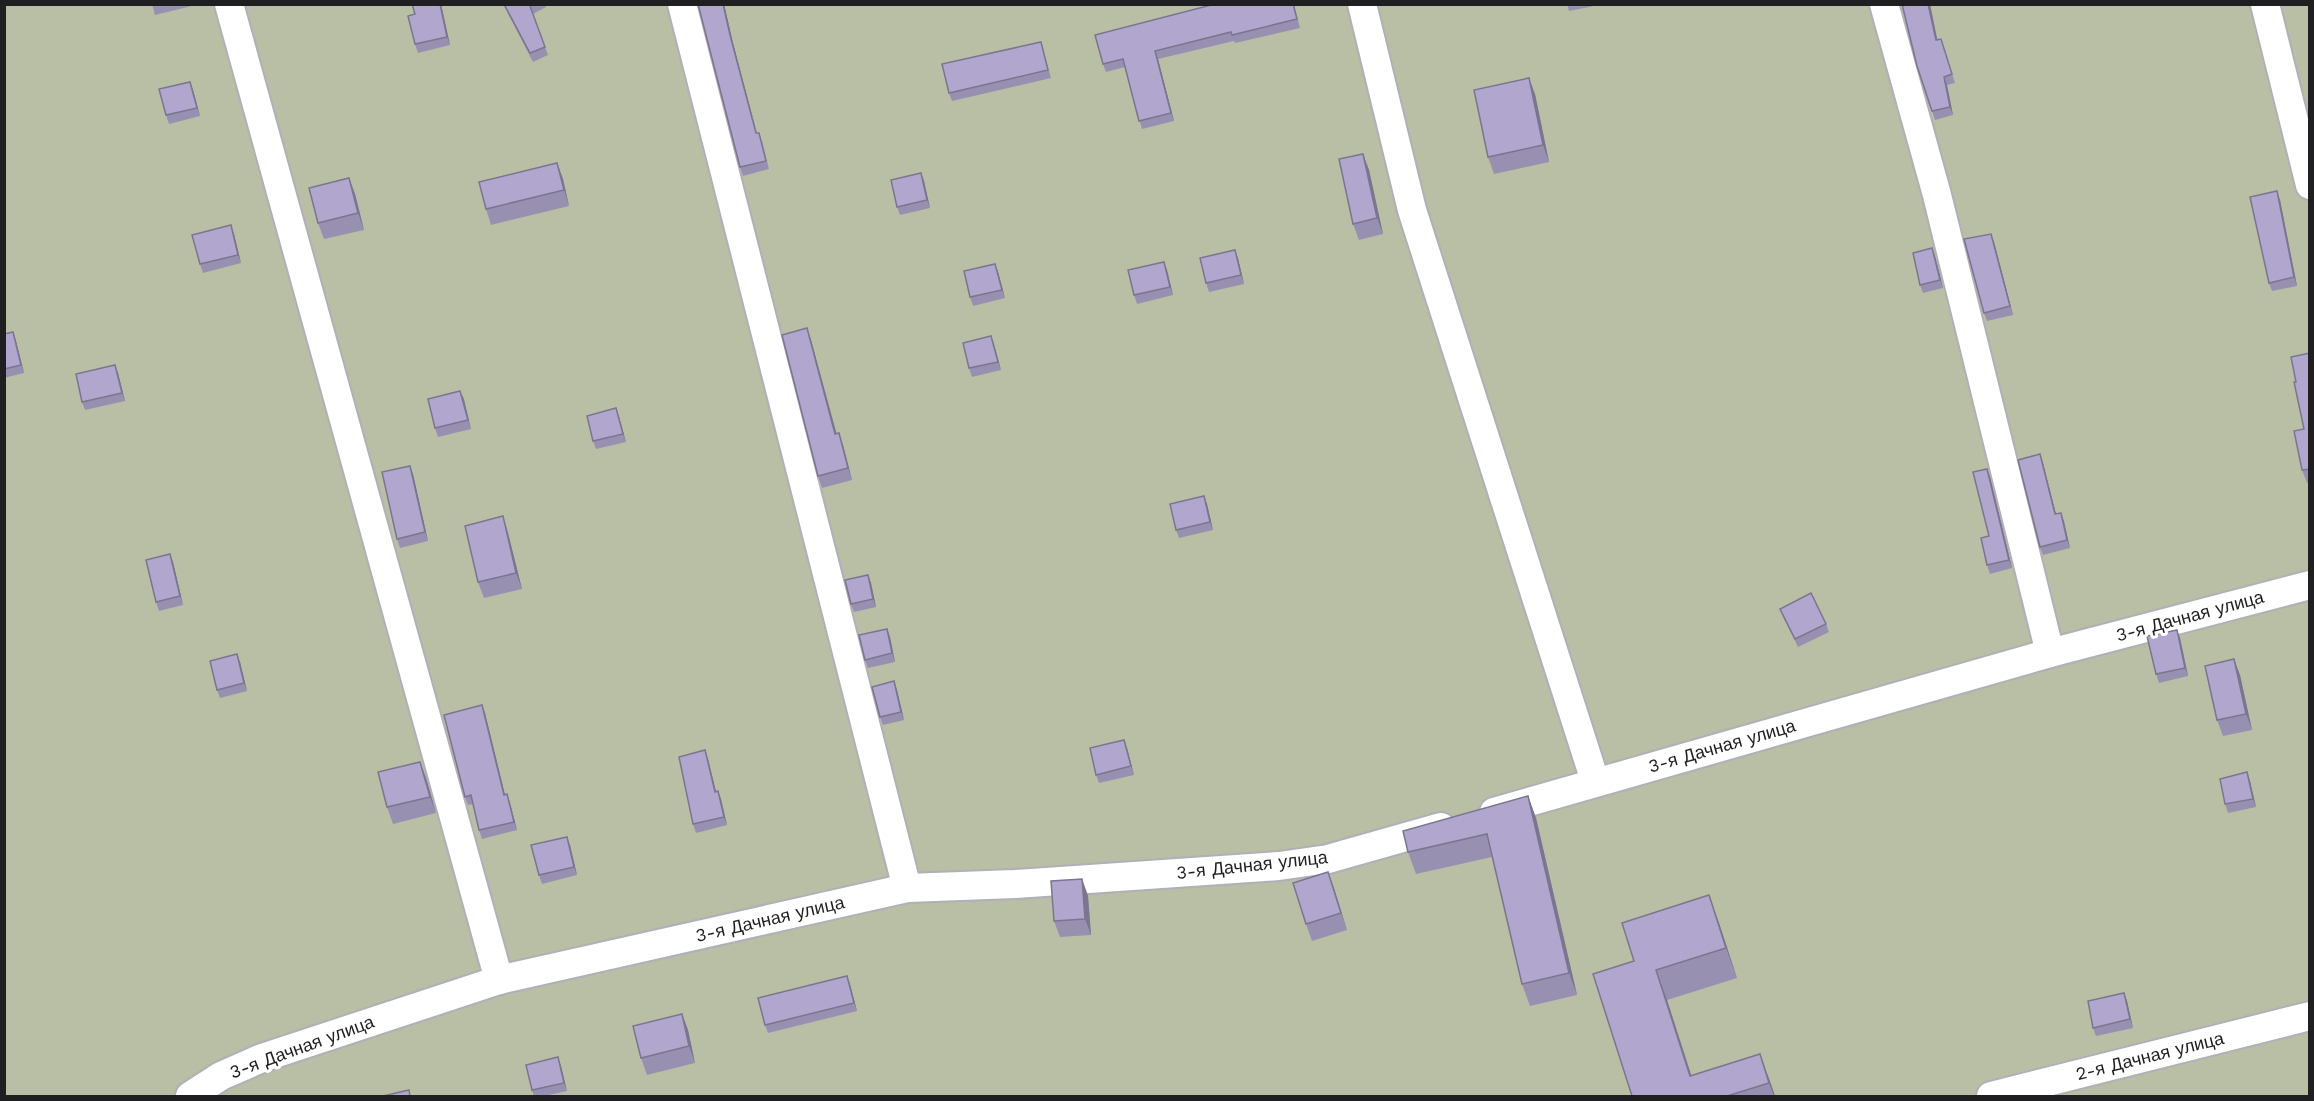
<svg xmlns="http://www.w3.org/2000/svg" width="2314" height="1101" font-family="'Work Sans',sans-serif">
	<rect width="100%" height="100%" fill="#edebf3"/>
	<!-- green -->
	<rect fill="#b9bfa4" x="5" y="5" width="2304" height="1091"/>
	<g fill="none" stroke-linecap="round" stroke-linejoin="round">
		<defs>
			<g id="street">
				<path d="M229,4l270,976"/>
				<path d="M682,4l225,884"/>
				<path d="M1362,4l50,206 183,571"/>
				<path d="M1884,4l53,191 113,458"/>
				<path d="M2265,4l45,181"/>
				<path d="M1494,812l556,-159 260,-68"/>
				<path d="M190,1096l31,-20 41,-18 237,-78 408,-92 108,-4 264,-18 49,-7 113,-32"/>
				<path d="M1991,1096l319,-80"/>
			</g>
		</defs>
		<!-- street casing -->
		<use href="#street" stroke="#b1afb7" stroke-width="32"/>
		<!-- street -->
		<use href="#street" stroke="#fff" stroke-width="28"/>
	</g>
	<!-- wall -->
	<g fill="#9890b1">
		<path d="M152,4h44v1l-41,10z"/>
		<path d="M412,4h29l9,41 -32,8 -3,-9v-30z"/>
		<path d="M503,4h42l1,3 -13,7 15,41 -15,7z"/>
		<path d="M698,4h26l9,39 24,90 5,8 7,28 -26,7 -3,-9z"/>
		<path d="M1215,4h79l6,24 -65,15 -1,-2 -76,18 16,62 -32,8 -17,-62 -19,5 -3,-8z"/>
		<path d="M1567,4h32v1l-30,6z"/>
		<path d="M1930,4l7,36 4,-1 14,44 -8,2 6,30 -18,5 -18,-54z"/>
		<path d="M1041,42l10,36 -99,23 -3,-8z"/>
		<path d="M190,82l3,8 7,26 -31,8 -3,-9z"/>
		<path d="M1535,94l14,68 -55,12 -6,-17z"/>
		<path d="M1363,154l6,16 14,64 -24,6 -6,-16z"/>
		<path d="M557,163l6,16 6,27 -78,19 -5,-16z"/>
		<path d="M921,173l3,8 6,27 -30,7 -3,-8z"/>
		<path d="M349,178l6,16 9,36 -40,9 -6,-16z"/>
		<path d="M2280,200l17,86 -25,5 -3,-8z"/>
		<path d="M234,234l7,29 -38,10 -3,-9z"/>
		<path d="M1991,234l3,8 19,73 -26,6 -3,-8z"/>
		<path d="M1935,256l8,32 -20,5 -3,-8z"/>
		<path d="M1238,258l6,26 -35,8 -3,-9z"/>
		<path d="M1167,270l6,25 -36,9 -3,-9z"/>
		<path d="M998,272l7,26 -32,8 -3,-9z"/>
		<path d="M807,328l4,12 25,94 7,11 9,35 -30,8 -4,-12z"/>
		<path d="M13,332l3,9 8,32 -20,5v-44z"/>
		<path d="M991,336l10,34 -29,7 -3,-9z"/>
		<path d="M2310,353v130h-3l-5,-13 2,-41 -8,-47z"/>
		<path d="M118,373l7,28 -40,9 -3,-8z"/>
		<path d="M460,391l11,38 -33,8 -3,-9z"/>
		<path d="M619,417l7,25 -30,7 -3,-8z"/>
		<path d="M2040,454l3,9 13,51 5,-1 9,35 -27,7 -3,-8z"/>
		<path d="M1987,469l3,8 22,91 -22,6 -3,-9 2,-29z"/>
		<path d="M413,474l15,67 -28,7 -3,-9z"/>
		<path d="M1204,496l3,8 6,26 -34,8 -3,-8z"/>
		<path d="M508,533l14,56 -38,9 -6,-16z"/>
		<path d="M173,562l10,43 -24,6 -3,-9z"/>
		<path d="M868,575l3,8 5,24 -22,5 -3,-8z"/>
		<path d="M1780,609l46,15 3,8 -31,15 -15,-30z"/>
		<path d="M887,629l3,8 5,25 -27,6 -3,-8z"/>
		<path d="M2180,638l8,38 -29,7 -3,-9z"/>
		<path d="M240,662l7,29 -27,7 -3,-8z"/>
		<path d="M2240,675l12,55 -29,6 -6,-16z"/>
		<path d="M894,681l3,9 7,30 -21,5 -3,-8z"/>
		<path d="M485,713l20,82 2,-1 3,9 7,27 -35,9 -3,-9 -6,-26 -5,1 -3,-8z"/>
		<path d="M1127,748l7,27 -35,8 -3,-8z"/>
		<path d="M705,750l3,9 8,32 5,8 6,26 -31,8 -3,-9z"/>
		<path d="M420,762l6,16 10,35 -43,11 -6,-17z"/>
		<path d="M2247,772l3,9 6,26 -28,6 -3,-9z"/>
		<path d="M1528,796l8,22 41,177 -47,11 -8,-22 -30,-127 -76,17 -8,-22z"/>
		<path d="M570,845l7,30 -35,9 -3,-9z"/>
		<path d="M1328,872l19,58 -35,11 -6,-17z"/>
		<path d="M1082,879l6,17 3,39 -31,2 -6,-16z"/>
		<path d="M1709,895l11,31 17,52 -70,22 24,76 69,-22 15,42h-143l2,-135z"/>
		<path d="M847,976l10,35 -89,22 -3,-8z"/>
		<path d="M2124,993l3,8 6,27 -37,8 -3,-8z"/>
		<path d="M682,1014l6,16 7,33 -48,12 -6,-17z"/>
		<path d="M561,1066l6,25 -23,5h-10l-2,-6z"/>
	</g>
	<!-- shaded-wall -->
	<g fill="#7c7590">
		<path d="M440,4h1l9,41 -3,-8z"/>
		<path d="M723,4h1l9,39 26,99 -29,-107z"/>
		<path d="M1928,4h2l9,44 -3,-8z"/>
		<path d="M1155,51l3,8 16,62 -3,-8z"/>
		<path d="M1944,77l3,8 6,30 -3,-8z"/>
		<path d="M1529,78l6,16 14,68 -6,-17z"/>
		<path d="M190,82l3,8 7,26 -3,-8z"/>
		<path d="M1363,154l6,16 14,64 -6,-16z"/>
		<path d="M557,163l6,16 6,27 -5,-16z"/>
		<path d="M921,173l3,8 6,27 -3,-8z"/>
		<path d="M349,178l6,16 9,36 -6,-17z"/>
		<path d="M2277,191l3,9 17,86 -3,-9z"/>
		<path d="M231,225l3,9 7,29 -3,-8z"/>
		<path d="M1991,234l3,8 19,73 -3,-9z"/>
		<path d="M1932,248l3,8 8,32 -3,-8z"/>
		<path d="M1235,250l3,8 6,26 -3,-9z"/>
		<path d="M1164,262l3,8 6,25 -3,-8z"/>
		<path d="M995,264l3,8 7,26 -3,-8z"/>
		<path d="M807,328l4,12 29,106 -5,-12z"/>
		<path d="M13,332l3,9 8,32 -3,-8z"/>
		<path d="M991,336l3,8 7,26 -3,-8z"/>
		<path d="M115,365l3,8 7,28 -3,-8z"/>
		<path d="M460,391l4,8 7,30 -3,-9z"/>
		<path d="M616,408l3,9 7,25 -3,-8z"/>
		<path d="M839,433l4,12 9,35 -4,-12z"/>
		<path d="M2040,454l3,9 15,59 -3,-8z"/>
		<path d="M410,466l3,8 15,67 -3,-9z"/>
		<path d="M1987,469l3,8 22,91 -3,-8z"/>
		<path d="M1204,496l3,8 6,26 -3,-8z"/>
		<path d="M2061,513l3,8 6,27 -3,-8z"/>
		<path d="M503,516l5,17 14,56 -6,-16z"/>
		<path d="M170,554l3,8 10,43 -3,-9z"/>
		<path d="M868,575l3,8 5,24 -3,-8z"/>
		<path d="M887,629l3,8 5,25 -3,-9z"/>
		<path d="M2177,630l3,8 8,38 -3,-8z"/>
		<path d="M237,654l3,8 7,29 -3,-8z"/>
		<path d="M2234,659l6,16 12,55 -6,-16z"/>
		<path d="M894,681l3,9 7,30 -3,-8z"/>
		<path d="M482,705l3,8 22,90 -3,-8z"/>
		<path d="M1124,740l3,8 7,27 -3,-9z"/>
		<path d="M705,750l3,9 10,41 -3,-8z"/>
		<path d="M420,762l6,16 10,35 -6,-16z"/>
		<path d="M2247,772l3,9 6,26 -3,-8z"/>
		<path d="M718,791l3,8 6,26 -3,-8z"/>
		<path d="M507,794l3,9 7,27 -3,-8z"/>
		<path d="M1528,796l8,22 41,177 -8,-22z"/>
		<path d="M567,837l3,8 7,30 -3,-8z"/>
		<path d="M1328,872l6,16 13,42 -6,-17z"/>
		<path d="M1082,879l6,17 3,39 -6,-16z"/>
		<path d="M1709,895l11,31 17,52 -11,-30z"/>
		<path d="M1656,970l11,30 31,96 -8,-20z"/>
		<path d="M847,976l3,8 7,27 -3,-8z"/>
		<path d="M2124,993l3,8 6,27 -3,-9z"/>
		<path d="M682,1014l6,16 7,33 -6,-17z"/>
		<path d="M1760,1054l11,30 4,12h-1l-5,-13z"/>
		<path d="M558,1057l3,9 6,25 -3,-8z"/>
	</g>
	<!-- building -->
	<g fill="#b1a7ce" stroke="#7c7590" stroke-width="1.5">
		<path d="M412,4h28l7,33 -32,7 -7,-28 7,-2z"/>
		<path d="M504,4h29l-3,2 15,41 -15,6z"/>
		<path d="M698,4h25l7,31 26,98h3l7,28 -26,6z"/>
		<path d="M1215,4h78l4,15 -65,16 -1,-3 -76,19 16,62 -32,8 -16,-62 -20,5 -8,-29z"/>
		<path d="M1902,4h26l8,36 5,-1 11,35 -8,3 6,30 -18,4 -15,-45z"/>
		<path d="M1041,42l7,28 -99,23 -7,-29z"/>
		<path d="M1529,78l14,67 -55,12 -14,-67z"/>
		<path d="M190,82l7,26 -31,7 -7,-26z"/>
		<path d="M1363,154l14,64 -24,6 -14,-65z"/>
		<path d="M557,163l7,27 -78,19 -7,-27z"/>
		<path d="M921,173l6,27 -30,7 -6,-27z"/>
		<path d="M349,178l9,35 -40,10 -9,-35z"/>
		<path d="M2277,191l17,86 -25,6 -19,-86z"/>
		<path d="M231,225l7,30 -38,9 -8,-29z"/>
		<path d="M1991,234l19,72 -26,7 -20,-74z"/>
		<path d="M1932,248l8,32 -20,5 -7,-32z"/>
		<path d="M1235,250l6,25 -35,8 -6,-25z"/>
		<path d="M1164,262l6,25 -36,8 -6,-25z"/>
		<path d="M995,264l7,26 -32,7 -6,-26z"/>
		<path d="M807,328l28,106 4,-1 9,35 -30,8 -36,-141z"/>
		<path d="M13,332l8,33 -17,4v-35z"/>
		<path d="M991,336l7,26 -29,6 -6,-25z"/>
		<path d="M2310,353v116l-8,1 -8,-39 10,-2 -10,-47h2l-5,-25z"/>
		<path d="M115,365l7,28 -40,9 -6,-28z"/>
		<path d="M460,391l8,29 -33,8 -7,-29z"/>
		<path d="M616,408l7,26 -30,7 -6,-25z"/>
		<path d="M2040,454l15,60 6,-1 6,27 -27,7 -22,-87z"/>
		<path d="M410,466l15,66 -28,7 -15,-67z"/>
		<path d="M1987,469l22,91 -22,5 -6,-27 8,-2 -16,-64z"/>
		<path d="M1204,496l6,26 -34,8 -6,-26z"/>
		<path d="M503,516l13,57 -38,9 -13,-56z"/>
		<path d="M170,554l10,42 -24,6 -10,-42z"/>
		<path d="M868,575l5,24 -22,5 -6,-24z"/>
		<path d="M1811,593l15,31 -31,15 -15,-30z"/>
		<path d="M887,629l5,24 -27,7 -6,-25z"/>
		<path d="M2177,630l8,38 -29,6 -9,-38z"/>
		<path d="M237,654l7,29 -27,7 -7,-29z"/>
		<path d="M2234,659l12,55 -29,6 -12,-54z"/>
		<path d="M894,681l7,31 -21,5 -8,-30z"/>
		<path d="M482,705l22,90 3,-1 7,28 -35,8 -8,-35 -6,2 -21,-82z"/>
		<path d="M1124,740l7,26 -35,9 -6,-27z"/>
		<path d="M705,750l10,42 3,-1 6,26 -31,7 -14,-67z"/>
		<path d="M420,762l10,35 -43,10 -9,-35z"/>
		<path d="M2247,772l6,27 -28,5 -5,-25z"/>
		<path d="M1528,796l41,177 -47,11 -35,-150 -79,18 -5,-21z"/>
		<path d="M567,837l7,30 -35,8 -8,-30z"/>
		<path d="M1328,872l13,41 -35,11 -13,-41z"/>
		<path d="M1082,879l3,40 -31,2 -3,-40z"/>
		<path d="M1709,895l17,53 -70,22 34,106 70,-22 9,29 -42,13h-95l-39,-122 41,-13 -12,-38z"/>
		<path d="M847,976l7,27 -89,22 -7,-27z"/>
		<path d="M2124,993l6,26 -37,9 -5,-27z"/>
		<path d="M682,1014l7,32 -48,12 -8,-32z"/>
		<path d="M558,1057l6,26 -32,7 -6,-25z"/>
		<path d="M409,1090l1,6h-27z"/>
	</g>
	<g text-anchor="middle" stroke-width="6" stroke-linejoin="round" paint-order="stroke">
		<!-- street labels -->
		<g font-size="18" fill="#1f1f22" stroke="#fff">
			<text transform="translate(2190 616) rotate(-15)" y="6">3-я Дачная улица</text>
			<text transform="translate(1722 746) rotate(-16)" y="6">3-я Дачная улица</text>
			<text transform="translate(1252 865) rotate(-6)" y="6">3-я Дачная улица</text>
			<text transform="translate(770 919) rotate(-13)" y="6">3-я Дачная улица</text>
			<text transform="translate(302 1047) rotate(-20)" y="6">3-я Дачная улица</text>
			<text transform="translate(2150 1056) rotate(-14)" y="6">2-я Дачная улица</text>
		</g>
	</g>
	<!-- border -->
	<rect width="2314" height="1101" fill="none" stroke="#1f1f22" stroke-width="12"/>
</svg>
